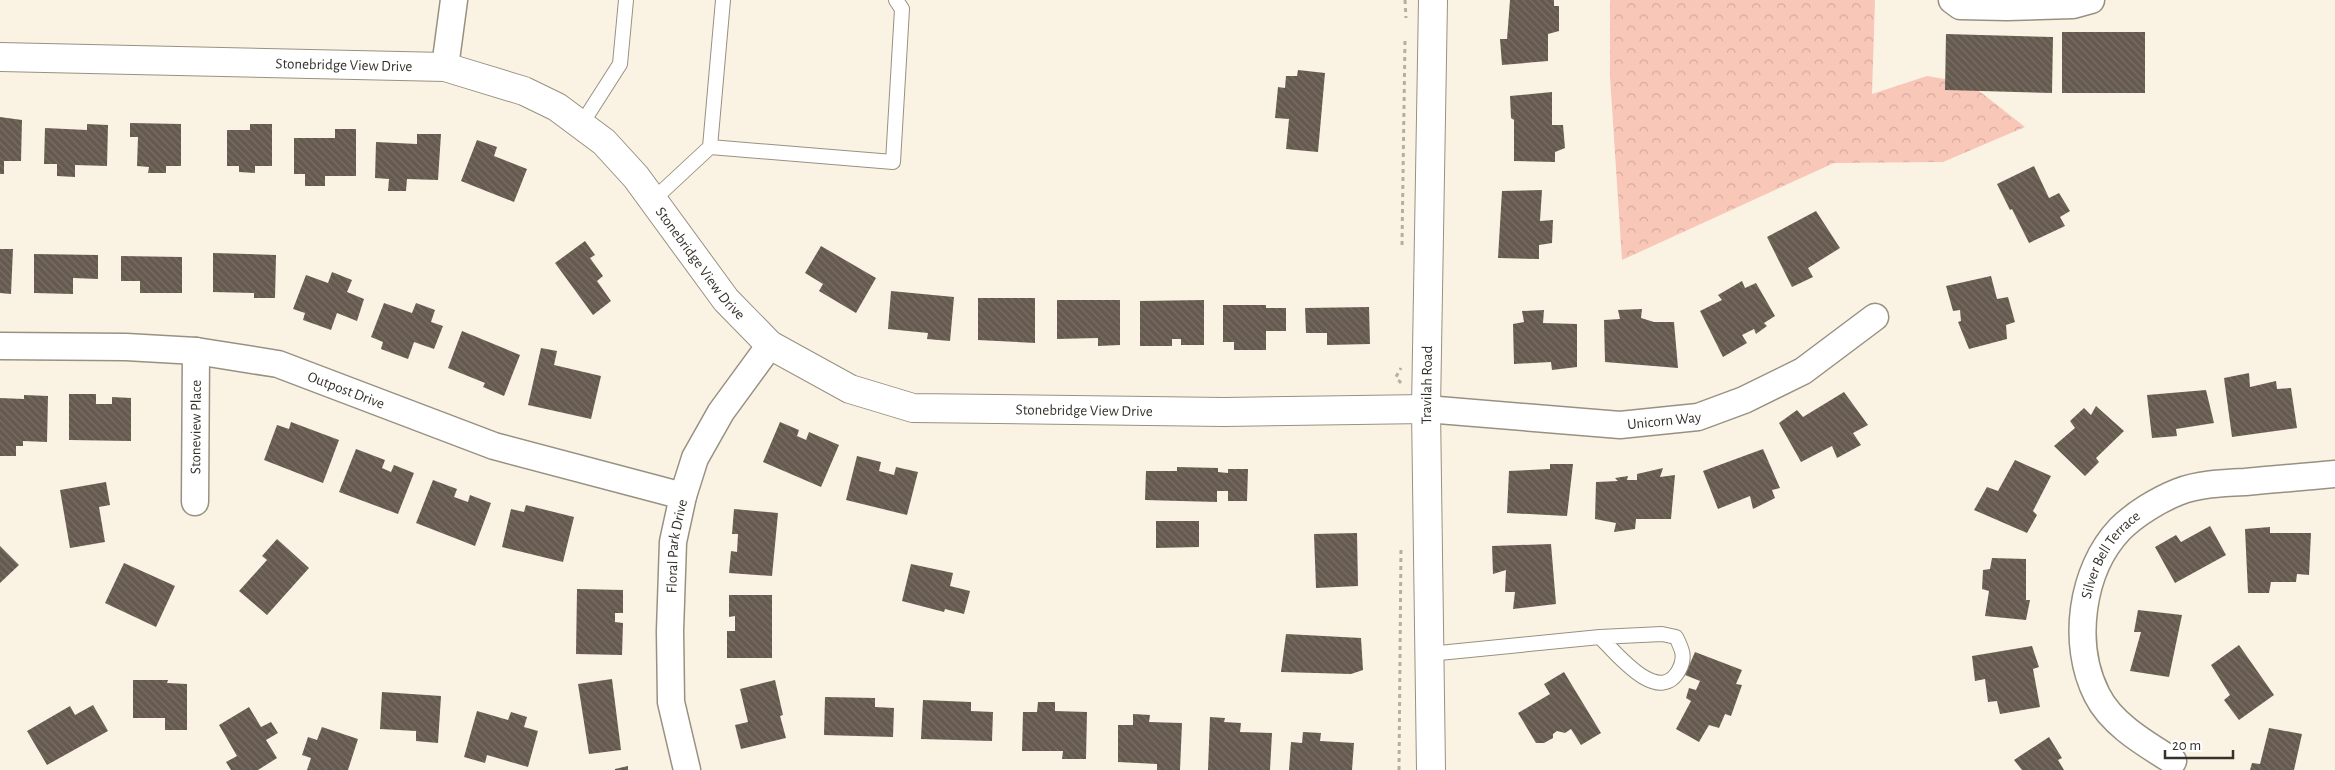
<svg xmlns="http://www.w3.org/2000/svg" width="2335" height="770" font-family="'Alegreya Sans',sans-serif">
	<defs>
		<pattern id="forest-crowns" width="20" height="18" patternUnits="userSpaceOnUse" patternTransform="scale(1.25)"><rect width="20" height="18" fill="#f8c7b8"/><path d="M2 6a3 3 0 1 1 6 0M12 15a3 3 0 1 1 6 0" fill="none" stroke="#d5ab9e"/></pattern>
		<pattern id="building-back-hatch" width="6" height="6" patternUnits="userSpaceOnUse" patternTransform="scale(1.25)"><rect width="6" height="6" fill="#665a4f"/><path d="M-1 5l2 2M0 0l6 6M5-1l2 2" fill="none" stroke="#786f66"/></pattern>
	</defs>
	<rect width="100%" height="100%" fill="#faf3e3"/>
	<!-- forest -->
	<path fill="url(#forest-crowns)" d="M1610,0h265l-3,94 55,-18 42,7 56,44 -82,35 -109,1 -212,97 -12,-183z"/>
	<!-- building -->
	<g fill="url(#building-back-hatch)">
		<path d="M1510,0h44v6h5v25l-11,3v27l-46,4 -2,-26h7z"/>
		<rect x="2062" y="32" width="83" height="61"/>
		<path d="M1946,34l107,3 -1,56 -107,-3z"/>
		<path d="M1298,70l27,3 -7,79 -32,-3 3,-30 -14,-1 3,-31 7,1 1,-12h11z"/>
		<path d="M1552,92v33h11l2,23 -10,4v10l-41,-1v-41l-3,-2 -1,-22z"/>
		<path d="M0,117l22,3 -1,41h-17v13h-4z"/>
		<path d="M130,123l51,1v42h-15v7h-18l1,-6 -12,-1 1,-29h-8z"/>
		<path d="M87,124l21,1 -1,41 -32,-1v12l-18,-1v-12h-13l1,-36 42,2z"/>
		<path d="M250,124h22v42h-17v7l-16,-1v-6h-12v-36h23z"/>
		<path d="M335,129h21v47h-31v10h-20v-12h-11v-36h41z"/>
		<path d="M417,134h24l-3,46 -31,-1 -1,12h-18l1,-12 -14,-1 1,-36 41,2z"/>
		<path d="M477,140l20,7 -3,9 33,13 -13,33 -53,-21z"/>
		<path d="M2034,166l15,32 10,-5 11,18 -10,6 5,9 -36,17 -17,-34 -2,1 -13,-26z"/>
		<path d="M1542,190l-2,31 13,-1 -1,23 -13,2v14l-41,-1 4,-67z"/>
		<path d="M1816,211l24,37 -32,20 5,9 -21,10 -25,-50z"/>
		<path d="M585,241l10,14 -5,3 13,18 -6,5 14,20 -18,14 -38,-52z"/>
		<path d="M821,246l55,32 -20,35 -37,-22 4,-7 -18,-11z"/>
		<path d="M0,249h13l-2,45 -11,-1z"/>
		<path d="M213,253l63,2 -1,43h-21v-5l-41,-1z"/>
		<path d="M34,254l64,1v24l-25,-1v16l-39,-1z"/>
		<path d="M121,256l61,1v36h-42v-12h-19z"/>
		<path d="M332,272l20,8 -5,12 17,7 -7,22 -20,-8 -6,17 -28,-10 2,-7 -12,-4 13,-34 22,8z"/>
		<path d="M1991,276l6,23 11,-2 7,25 -9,3 1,14 -38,10 -11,-27 3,-1 -1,-11 -7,1 -7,-25z"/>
		<path d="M1742,281l3,7 11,-5 19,33 -11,7 3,3 -11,8 -2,-5 -12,6 5,8 -24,14 -23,-46 22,-11 -4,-5z"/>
		<path d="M891,291l63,6 -4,44 -23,-2 1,-6 -40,-4z"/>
		<path d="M978,298h57v45l-57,-3z"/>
		<path d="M1057,300h63v45l-22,1v-8l-41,1z"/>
		<path d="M1204,300v45h-23v-6h-9v7h-32v-45z"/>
		<path d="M384,303l28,10 4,-10 19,7 -4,12 12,4 -9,23 -20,-7 -6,17 -27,-10 2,-7 -12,-5z"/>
		<path d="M1223,305h43v3h20v23h-20v19h-32v-8h-11z"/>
		<path d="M1369,307l1,37 -43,1v-12h-21l-1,-25z"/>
		<path d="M1642,309l-1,9 13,4h20l4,46 -73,-6 -1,-42 16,-1 -2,-9z"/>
		<path d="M1544,310l-1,13 34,1v43l-25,3 -1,-8 -37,2 -1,-40 11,-2 -2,-11z"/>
		<path d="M462,331l58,24 -16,41 -21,-9 2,-4 -37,-15z"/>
		<path d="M541,348l16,3 -3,14 47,11 -10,43 -63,-14z"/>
		<path d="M2249,373l1,14 26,-6 1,8 14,-1 6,40 -65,9 -8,-59z"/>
		<path d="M2206,390l8,33 -38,6 1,7 -25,2 -5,-43z"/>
		<path d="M1844,392l24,33 -15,8 8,12 -24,13 -5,-12 -31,16 -22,-39 18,-13 6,7z"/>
		<path d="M69,394h27v10h16v-7l19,1v43l-62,-1z"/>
		<path d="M24,395l24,1 -1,46 -24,-1v5h-7v10h-16v-58l24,1z"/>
		<path d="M2096,406l28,25 -28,27 3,4 -14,14 -31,-30 21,-18 -5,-7 14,-13 7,7z"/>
		<path d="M291,422l48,18 -16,43 -59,-23 13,-35 12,4z"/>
		<path d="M780,422l19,8 -2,6 9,4 3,-8 30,13 -18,42 -58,-25z"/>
		<path d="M356,449l29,11 -3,8 9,4 3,-7 20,8 -16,41 -59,-22z"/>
		<path d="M1763,449l17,39 -8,2 3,8 -22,11 -3,-13 -32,13 -15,-38z"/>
		<path d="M857,456l24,6 -2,9 15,4 2,-8 22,5 -11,43 -61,-15z"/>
		<path d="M2015,460l36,16 -18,35 4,4 -10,18 -53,-23 13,-23 11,4z"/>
		<path d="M1550,464h23l-6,52 -60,-3 2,-42 41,-2z"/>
		<path d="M1177,467l41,1v4l10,1v-4h20l-1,32h-19v-10h-11v11l-72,-2 1,-29h31z"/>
		<path d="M1663,468l-3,9 15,-2 -4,44h-35l-1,10 -21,3 2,-9 -21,-4 1,-37 22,-1 -3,-3 13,-2 -1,4h10v-6z"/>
		<path d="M433,480l24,9 -3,8 14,5 2,-7 21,8 -16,43 -59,-23z"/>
		<path d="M106,482l4,23 -11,2 6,35 -35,6 -10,-58z"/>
		<path d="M526,505l48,12 -11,45 -61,-15 9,-38 13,3z"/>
		<path d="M734,509l44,4 -6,63 -43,-3 2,-22 6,1 1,-18h-6z"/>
		<path d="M1156,521h43v26l-43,1z"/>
		<path d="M2210,526l16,29 -51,28 -20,-36 21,-12 5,7z"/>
		<path d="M2270,527v6h41l-2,42 -12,-1 -1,8h-25l-2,11h-21l-3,-64z"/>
		<path d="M1357,533l1,53 -42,2 -2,-54z"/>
		<path d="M277,539l32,29 -42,47 -28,-24 28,-31 -5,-4z"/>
		<path d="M1551,544l5,60 -43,5 2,-17h-10l1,-22 -13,4 -1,-28z"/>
		<path d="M0,546l19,19 -19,18z"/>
		<path d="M1992,558l34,1v41h4l-4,20 -41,-4 4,-25 -7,-2 1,-19 7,-1z"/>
		<path d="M124,563l51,23 -19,41 -51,-24z"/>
		<path d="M911,564l42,9 -3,13 20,5 -6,23 -19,-5 -1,3 -42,-11z"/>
		<path d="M577,589l46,1v23h-8v9l8,1 -1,32 -46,-1z"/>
		<path d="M729,595h43v63h-45v-27h8v-15l-6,1z"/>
		<path d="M2138,610l44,5 -13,62 -39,-6 11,-39h-7z"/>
		<path d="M1286,634l75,4 2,32 -12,4 -70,-2z"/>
		<path d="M2239,645l35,50 -35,25 -15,-20 6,-5 -19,-30z"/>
		<path d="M2032,646l7,21 -6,2 7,38 -40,7 -3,-13 -9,1 -3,-23 -10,2 -3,-25z"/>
		<path d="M1695,652l47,18 -6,14 6,1 -11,31 -6,-2 -6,14 -10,-3 -10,17 -23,-13 15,-28 -5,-3 3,-10 7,2 4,-9 -15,-6z"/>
		<path d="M1564,672l37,61 -20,12 -10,-16 -6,4 -8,-2 -4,3v4l-9,5h-8l-18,-30 32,-19 -6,-10z"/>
		<path d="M612,679l9,71 -32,4 -11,-70z"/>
		<path d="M133,680h35l-1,3 20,1v46h-22v-12h-32z"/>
		<path d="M775,680l8,35 -3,1 6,22 -45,11 -6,-24 13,-3 -8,-33z"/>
		<path d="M382,692l59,4 -3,47 -22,-2v-10l-36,-2z"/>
		<path d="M825,697l50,1v9l19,1 -1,29 -69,-2z"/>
		<path d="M923,700l48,2v9l22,1 -1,29 -71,-2z"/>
		<path d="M1038,702h17v9l32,1 -1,47h-24l1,-8h-41l1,-39h14z"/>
		<path d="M93,705l15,26 -61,34 -20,-34 43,-25 5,9z"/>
		<path d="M249,707l12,20 10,-5 7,11 -12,7 11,18 -19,12h-27l-5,-8 11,-6 -18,-31z"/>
		<path d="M477,711l31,9 3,-8 16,5 -3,10 14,4 -10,36 -41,-12 -2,8 -21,-6z"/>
		<path d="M1133,714l17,1 -1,7 33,1 -2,47h-23v-6l-39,-2v-37h15z"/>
		<path d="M1210,717l15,1 -1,4 17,1 -1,9 32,1 -2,37h-62z"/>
		<path d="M322,727l36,12 -10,31h-41l4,-12 -9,-3 6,-18 9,3z"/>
		<path d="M2269,728l33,6 -8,36h-44l2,-7 8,1z"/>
		<path d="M1303,732l18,1 -1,8 34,2 -2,27h-63l2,-28 11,1z"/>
		<path d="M2049,737l13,21 -4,2 6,10h-42l-8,-10z"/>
		<path d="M628,766v4h-13v-1z"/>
	</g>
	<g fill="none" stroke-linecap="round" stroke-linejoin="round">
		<defs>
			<g id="lane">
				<path d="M581,125l39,-61 6,-64"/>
				<path d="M710,147l183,15 9,-153 -6,-9"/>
				<path d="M653,200l57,-53 13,-147"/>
				<path d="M1429,654l171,-17 62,-3 14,3c6,12 10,20 3,33 -20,37 -63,-17 -79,-33"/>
			</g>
			<g id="street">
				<path d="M1952,0l8,6 47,1 66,-2 18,-5"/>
				<path d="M445,67l9,-67"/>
				<path id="s1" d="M0,346l126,1 70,4 82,13 216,82 189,50"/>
				<path id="s2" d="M1426,409l194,16 78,-8 46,-17 59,-29 72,-54"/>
				<path id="s3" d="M195,502l1,-151"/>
				<path id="s4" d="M2173,761c-27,-17 -61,-36 -76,-66 -26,-51 -16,-125 23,-166 15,-15 38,-29 58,-37 20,-8 44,-9 67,-10 30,-3 60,-5 90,-8"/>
				<path id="s5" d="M687,770l-16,-68 -1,-71 3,-89 10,-46 12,-38 26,-46 49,-67"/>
			</g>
			<g id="secondary">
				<path id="s6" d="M0,57l445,10 79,24 33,16 47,35 32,35 90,123 44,45 80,44 63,19 311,4 202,-3"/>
				<path id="s7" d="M1431,770l-5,-361 7,-409"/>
			</g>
		</defs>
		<!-- lane casing -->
		<use href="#lane" stroke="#989182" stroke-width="16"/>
		<!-- street casing -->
		<use href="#street" stroke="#989182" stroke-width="29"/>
		<!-- secondary casing -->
		<use href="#secondary" stroke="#989182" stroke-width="30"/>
		<!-- path -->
		<g stroke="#b4afa2" stroke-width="3" stroke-dasharray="4 4" stroke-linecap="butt">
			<path d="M1405,0l1,18"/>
			<path d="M1402,245l3,-206"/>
			<path d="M1401,383l-5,-6 5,-9"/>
			<path d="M1399,770l2,-224"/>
		</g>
		<!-- lane -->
		<use href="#lane" stroke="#fff" stroke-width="14"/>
		<!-- street -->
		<use href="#street" stroke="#fff" stroke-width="26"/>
		<!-- secondary -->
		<use href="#secondary" stroke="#fff" stroke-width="28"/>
	</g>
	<g text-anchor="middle" stroke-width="5" stroke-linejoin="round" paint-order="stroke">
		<!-- street labels -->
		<g font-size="15" fill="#35322c" stroke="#fff">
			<text dy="5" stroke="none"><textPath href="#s6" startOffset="344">Stonebridge View Drive</textPath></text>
			<text dy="5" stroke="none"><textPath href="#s6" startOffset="778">Stonebridge View Drive</textPath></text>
			<text dy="5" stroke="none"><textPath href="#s7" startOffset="385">Travilah Road</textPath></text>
			<text dy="5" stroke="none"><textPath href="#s1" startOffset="352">Outpost Drive</textPath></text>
			<text dy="5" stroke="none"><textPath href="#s6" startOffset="1214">Stonebridge View Drive</textPath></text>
			<text dy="5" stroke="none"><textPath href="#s2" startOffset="239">Unicorn Way</textPath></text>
			<text dy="5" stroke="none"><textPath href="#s3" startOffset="75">Stoneview Place</textPath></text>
			<text dy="5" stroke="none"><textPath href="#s5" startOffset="226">Floral Park Drive</textPath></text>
			<text dy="5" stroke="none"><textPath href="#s4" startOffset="252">Silver Bell Terrace</textPath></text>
		</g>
	</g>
	<!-- scale -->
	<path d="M2165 750v8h68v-8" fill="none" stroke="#35322c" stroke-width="2.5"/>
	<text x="2172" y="750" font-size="15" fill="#35322c" stroke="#ffffff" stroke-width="4" paint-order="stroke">20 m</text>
</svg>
